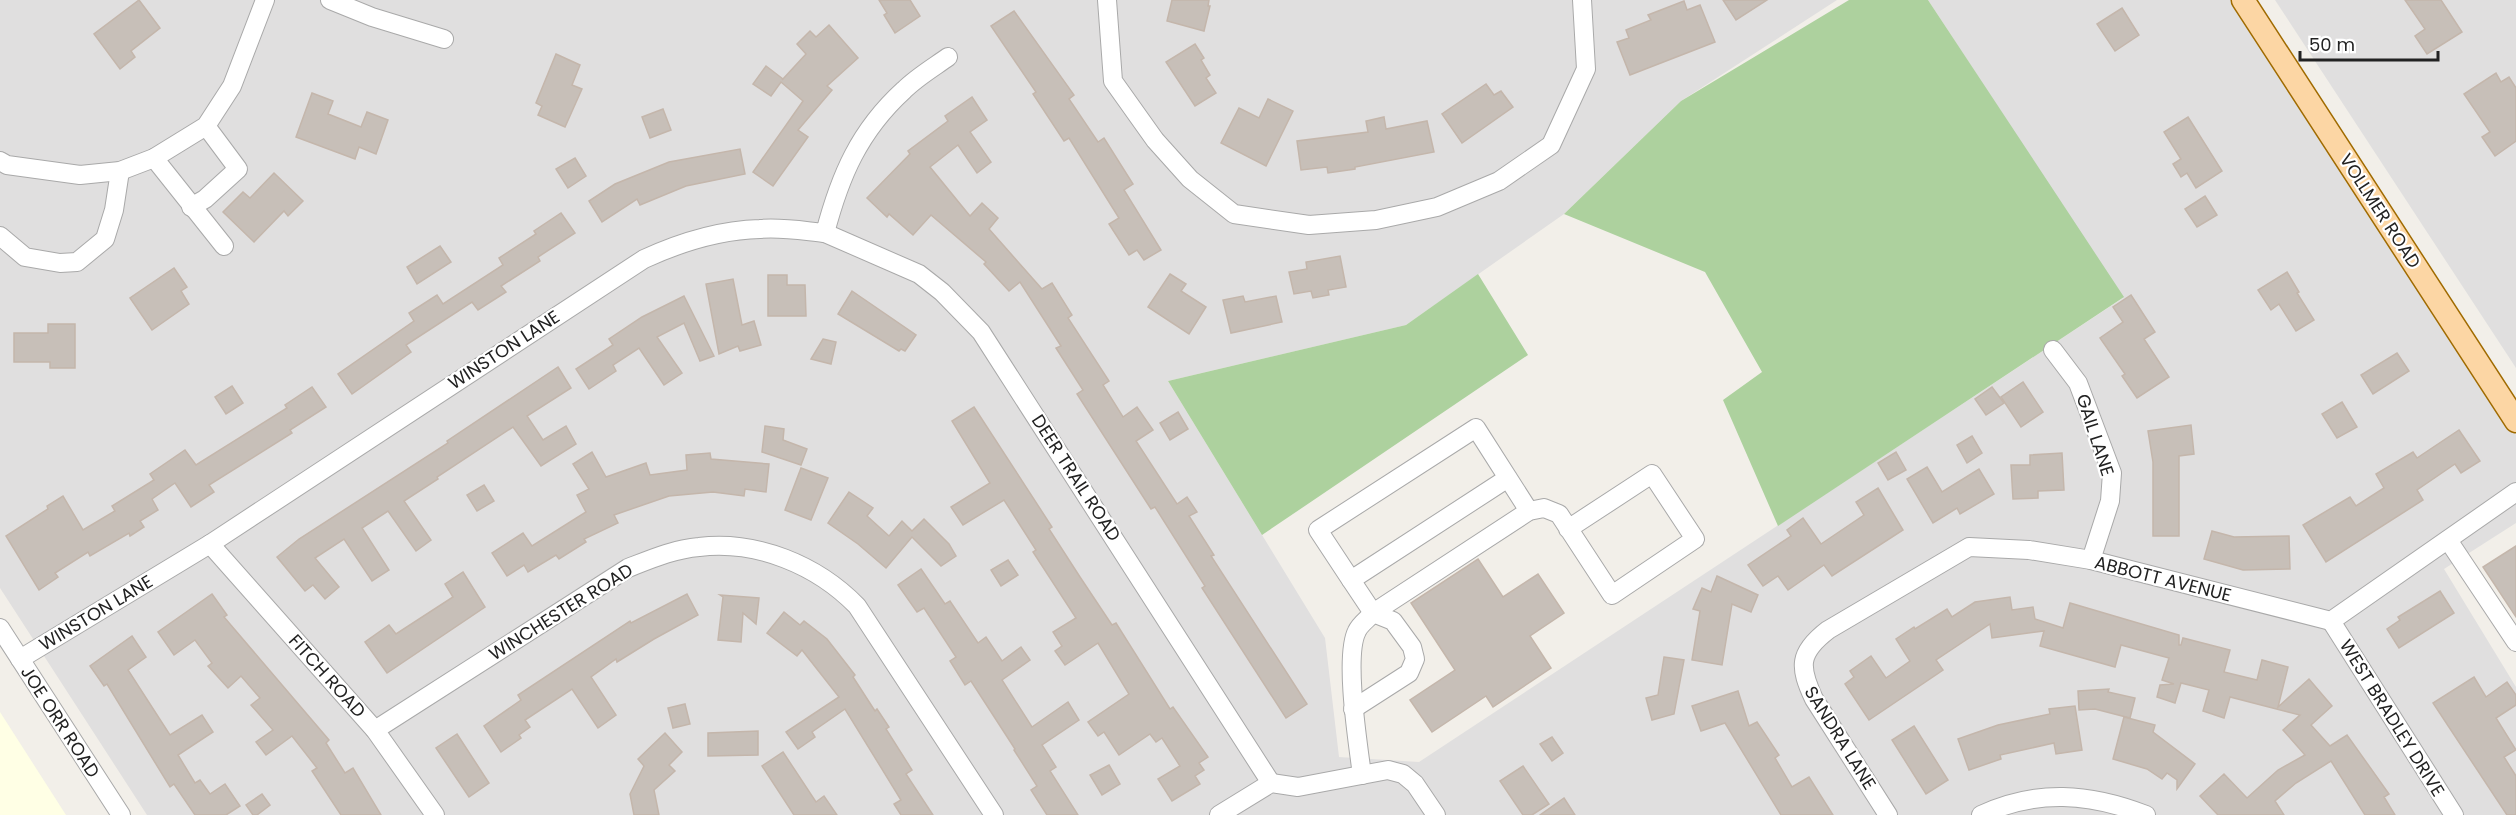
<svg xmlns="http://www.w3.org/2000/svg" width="2516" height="815" font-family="Poppins,sans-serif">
	<rect width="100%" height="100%" fill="#f2efe9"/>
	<!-- residential -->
	<g fill="#e0dfdf">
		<path d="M0,0h1837l-156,101 -117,113 -158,111 -238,56 157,257 14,119 80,5 704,-464 -195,-298h306l282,435v88l-72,46 72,118v128h-2369l-147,-227z"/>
		<path d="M2275,0h241v368z"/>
	</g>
	<!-- education -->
	<path fill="#ffffe5" d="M0,712l66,103h-66z"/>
	<!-- forest -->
	<g fill="#add19e">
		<path d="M1849,0h79l196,297 -346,229 -55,-126 39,-28 -57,-100 -141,-58 117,-113z"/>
		<path d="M1478,274l50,81 -266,180 -94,-154 238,-56z"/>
	</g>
	<!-- building -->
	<g fill="#c7bfb8" stroke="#c4b6ab" stroke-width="1.5">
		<path d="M139,0l21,28 -29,23 4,6 -15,12 -26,-35z"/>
		<path d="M879,0h31l10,16 -25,17 -11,-18 3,-2z"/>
		<path d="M1172,0h37l-1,6h2l-6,25 -37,-10z"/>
		<path d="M1723,0h44l-31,20z"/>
		<path d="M2405,0h36l21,32 -35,22 -12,-18 10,-7z"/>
		<path d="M1684,1l3,9 13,-5 15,37 -85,33 -13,-33 12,-4 -3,-8 25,-10 -3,-5z"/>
		<path d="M2122,8l17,27 -24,16 -18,-27z"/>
		<path d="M1014,11l60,84 -5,4 29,43 6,-4 29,46 -9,6 37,60 -17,10 -7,-10 -8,5 -20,-31 10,-6 -50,-80 -5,3 -31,-47 3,-2 -45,-66z"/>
		<path d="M829,25l29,33 -31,28 5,4 -34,40 10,7 -35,49 -20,-14 50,-71 -22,-19 -10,14 -18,-12 13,-18 17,13 -1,1 24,-26 -9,-10 13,-13 6,6z"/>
		<path d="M1195,44l9,14 -3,2 9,15 -4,3 10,15 -21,13 -29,-44z"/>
		<path d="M556,54l24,11 -8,20 10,4 -17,38 -27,-12 4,-9 -6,-3z"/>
		<path d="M2496,73l5,9 8,-5 7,11v53l-21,15 -13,-19 8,-5 -26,-38z"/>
		<path d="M1486,84l8,11 7,-4 12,16 -51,36 -20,-29z"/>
		<path d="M312,93l21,8 -5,13 33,13 6,-15 21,8 -12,34 -17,-7 -4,12 -59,-22z"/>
		<path d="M972,97l15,23 -17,12 21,30 -14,11 -19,-28 -28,22 40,49 12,-13 16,15 -9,11 53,60 10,-6 20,32 -4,3 41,63 -6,4 20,32 14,-10 16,23 -17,11 41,63 10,-7 10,15 -8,4 25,39 -3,1 96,148 -21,14 -84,-130 3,-2 -50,-79 -4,2 -74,-115 6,-4 -27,-42 5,-2 -41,-64 -11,9 -25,-27 2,-2 -55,-47 -18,20 -24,-21 -2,3 -20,-19 43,-44 -2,-3 40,-30 -3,-5z"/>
		<path d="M1268,99l25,12 -27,55 -45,-23 18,-35 20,10z"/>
		<path d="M663,109l8,21 -21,8 -8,-21z"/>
		<path d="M1384,117l2,12 41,-8 7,31 -79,15v2l-27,4 -1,-6 -26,3 -4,-29 71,-9 -2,-11z"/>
		<path d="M2188,117l34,54 -26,17 -9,-15 -6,4 -8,-13 8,-5 -17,-27z"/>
		<path d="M740,149l5,25 -59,12 -46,19 -3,-6 -35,23 -13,-21 26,-17 54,-22z"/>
		<path d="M575,158l11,18 -18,12 -12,-19z"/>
		<path d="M274,173l29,28 -15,15 -4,-5 -30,31 -31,-30 20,-20 7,6z"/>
		<path d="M2205,196l12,19 -20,12 -12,-18z"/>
		<path d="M561,213l14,20 -37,24 2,4 -39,25 5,6 -28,18 -6,-8 -66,43 5,7 -59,42 -14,-20 76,-53 -5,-8 28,-18 6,9 60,-39 -4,-7 37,-24 -2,-3z"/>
		<path d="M440,246l11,16 -34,22 -10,-17z"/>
		<path d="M1340,256l6,31 -18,3 1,5 -16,3 -2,-7 -17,3 -5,-22 18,-3 -1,-7z"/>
		<path d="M174,268l13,19 -6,4 8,13 -37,26 -22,-32z"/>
		<path d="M2287,272l12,20 -2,1 17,27 -18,11 -17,-27 -8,6 -13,-20z"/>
		<path d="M1170,274l16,10 -5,7 25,16 -17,27 -41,-27z"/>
		<path d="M768,275h19v10h18l1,31h-38z"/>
		<path d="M733,279l9,46 12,-4 7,24 -21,6 -2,-5 -19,8 -13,-70z"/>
		<path d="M852,291l64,44 -11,16 -4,-2 -2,2 -61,-37z"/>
		<path d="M2131,295l24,37 -11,7 25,38 -32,21 -15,-22 3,-2 -25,-36 23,-16 -10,-15z"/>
		<path d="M684,296l30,60 -14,5 -16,-38 -27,14 25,36 -18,12 -25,-37 -26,17 3,6 -27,18 -13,-20 37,-24 -4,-6 33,-22z"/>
		<path d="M1243,296l2,6 31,-6 6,26 -51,11 -8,-33z"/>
		<path d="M48,324h27v44h-25v-6h-36v-29h34z"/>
		<path d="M823,339l13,3 -5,22 -20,-5z"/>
		<path d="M2397,353l12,18 -36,23 -12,-19z"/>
		<path d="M558,367l13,21 -44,28 16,24 23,-14 10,18 -35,22 -28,-39 -76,50 1,2 -34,22 27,39 -15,11 -28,-40 -26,17 27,42 -17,11 -28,-42 -29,19 24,29 -14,12 -12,-14 -8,6 -28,-34 22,-18 149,-96 -1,-2z"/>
		<path d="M2023,382l20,30 -22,15 -20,-30z"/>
		<path d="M232,386l11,17 -17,11 -11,-17z"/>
		<path d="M312,387l14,20 -36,23 2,3 -83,52 5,7 -23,15 -16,-24 -23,16 6,11 -18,11 4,6 -14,9 -1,-3 -39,23 -2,-4 -33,21 3,4 -19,13 -33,-54 42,-27 -1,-3 16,-10 20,34 32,-19 -3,-5 42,-26 -4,-6 35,-24 11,15 91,-57 -2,-3z"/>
		<path d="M1992,387l12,16 -18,12 -11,-16z"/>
		<path d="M2342,402l15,25 -20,11 -15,-24z"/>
		<path d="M974,407l78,120 -3,2 31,48 32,48 4,-2 54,86 3,-2 35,50 -9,6 5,7 -9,6 5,8 -28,17 -14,-22 22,-13 -18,-28 -6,4 -6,-8 -31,21 -15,-23 -6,4 -10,-14 41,-28 -31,-51 -33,22 -10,-14 7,-5 -9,-14 23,-14 -43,-66 3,-2 -32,-50 -41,25 -12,-18 39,-24 -38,-62z"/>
		<path d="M1178,412l10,17 -18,11 -10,-17z"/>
		<path d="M2191,425l3,29 -15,2v80h-26v-74l-5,-31z"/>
		<path d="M765,426l19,3 -1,11 24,9 -6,16 -39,-13z"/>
		<path d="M2459,430l21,31 -19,12 -6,-9 -38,26 6,10 -97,62 -23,-37 47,-28 6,9 28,-18 -8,-14 37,-22 4,6z"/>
		<path d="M1972,436l10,17 -15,10 -10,-18z"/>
		<path d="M592,452l14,25 40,-14 4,12 37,-5 -1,-15 24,-2 1,6 58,5 -3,28 -21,-3 -1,7 -31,-4 -44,4 -55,19 4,8 -34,16 2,3 -27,17 -3,-4 -28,17 -4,-7 -17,11 -15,-23 31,-20 9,13 54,-34 -9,-17 12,-6 -16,-25z"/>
		<path d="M1896,452l10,18 -18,10 -10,-17z"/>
		<path d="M2062,453l2,37 -26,1v7l-25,1 -2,-34h19v-10z"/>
		<path d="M1927,467l15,25 37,-23 15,25 -34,20 -3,-6 -24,15 -26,-44z"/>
		<path d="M801,468l27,10 -17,42 -26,-10z"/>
		<path d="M484,485l10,16 -17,10 -10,-16z"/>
		<path d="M1878,488l25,42 -71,46 -8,-11 -36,25 -10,-14 -15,10 -15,-21 43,-29 -4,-6 16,-12 18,26 43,-29 -8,-13z"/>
		<path d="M849,492l24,16 -6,8 22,20 13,-15 10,10 12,-12 25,25 7,12 -15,10 -29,-29 -26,31 -28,-24 -30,-21z"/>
		<path d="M2212,531l22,6 55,-1 1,33 -47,1 -39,-11z"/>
		<path d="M2516,546v71l-33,-50z"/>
		<path d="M1478,559l25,38 35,-23 26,39 -34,23 21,32 -58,39 -7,-11 -54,36 -22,-32 45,-30 -44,-67z"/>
		<path d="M1008,560l10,15 -17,11 -10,-16z"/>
		<path d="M921,569l24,35 5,-3 28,42 8,-6 16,24 19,-14 9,13 -28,20 30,47 36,-25 11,18 -37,25 14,22 -6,4 28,44h-31l-16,-25 6,-4 -23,-36 1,-1 -44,-68 -6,4 -15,-24 6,-4 -32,-49 -7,4 -19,-27z"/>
		<path d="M463,572l22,35 -98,66 -22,-31 24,-17 7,9 57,-37 -8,-13z"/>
		<path d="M1717,576l41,19 -7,17 -19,-8 -10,61 -30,-5 8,-49 -7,-2 9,-21 9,4z"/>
		<path d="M2440,591l14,22 -55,35 -12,-19 13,-9 -2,-3z"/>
		<path d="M212,594l15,21 -3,2 105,123 -3,3 19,30 8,-5 28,47h-40l-29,-44 5,-3 -25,-32 -26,19 -10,-13 17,-12 -22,-25 9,-7 -19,-22 -13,12 -20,-22 4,-3 -17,-23 -21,15 -16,-23z"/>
		<path d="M687,594l11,21 -44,24 -37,23 -1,-3 -25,18 25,38 -18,13 -26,-39 -47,31 5,7 -11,8 2,3 -20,14 -17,-26 37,-26 -3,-5 112,-74 1,2z"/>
		<path d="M720,595l39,3 -3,26 -13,-11 -2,29 -23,-2 5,-43z"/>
		<path d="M2010,597l2,13 21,-3 2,12 28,9 7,-25 109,32v10h2l2,-7 47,12 -6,22 33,8 5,-20 26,7 -10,40 31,-28 23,27 -21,19 19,21 17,-11 42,59 -5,3 11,18h-30l-34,-54 -35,22 -21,18 9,14h-66l-18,-19 24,-22 23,24 31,-28 27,-15 -22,-25 17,-15 -70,-18 -6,21 -21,-7 6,-21 -28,-7 -6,20 -18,-6 3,-12 14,-1 -12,-4 7,-22 -48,-13 -6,22 -75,-21 4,-15 -52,7 -2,-14 -54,36 7,10 -74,50 -24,-36 9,-7 -4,-6 21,-15 15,22 24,-17 -14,-22 18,-12 1,2 32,-20 5,8 23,-15z"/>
		<path d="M784,612l16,13 4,-4 23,18 28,36 -2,2 22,34 2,-2 12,18 -3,2 26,41 -6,4 27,41h-32l-7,-11 7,-4 -56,-91 -33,23 3,5 -17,12 -12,-17 53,-35 -37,-47 -5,6 -30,-23z"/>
		<path d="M132,636l14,21 -18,13 42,65 32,-20 11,17 -35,23 17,28 5,-3 10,14 15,-10 15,22 -14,9h-31l-21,-31 -4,3 -63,-103 -3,2 -14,-20z"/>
		<path d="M1664,657l20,3 -10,54 -22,6 -6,-22 12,-3z"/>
		<path d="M2474,677l12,20 21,-15 9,13v10l-20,13 20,32 -12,7 12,19v39h-9l-74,-112z"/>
		<path d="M2109,689l-1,3 27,6 -5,20 -35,-9 -16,1 -1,-19z"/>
		<path d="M1738,691l11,35 8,-4 22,33 -4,3 17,29 17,-10 24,38h-52l-56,-92 -24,8 -9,-25z"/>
		<path d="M685,704l5,20 -17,4 -5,-20z"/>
		<path d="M2075,706l7,44 -26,4 -2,-11 -54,12 1,4 -32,11 -11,-31 40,-14 52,-11 -1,-5z"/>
		<path d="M2124,717l31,8 -2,7 42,32 -18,25v-9l-10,-7 -5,6 -15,-10 -34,-10z"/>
		<path d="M1914,726l34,54 -22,14 -34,-54z"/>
		<path d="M758,731v24l-50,1v-23z"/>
		<path d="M665,733l17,19 -13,13 6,6 -21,19 5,25h-25l-4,-21 14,-28 -6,-7z"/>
		<path d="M457,734l32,49 -20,14 -33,-49z"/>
		<path d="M1552,737l11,16 -11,8 -12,-17z"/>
		<path d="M783,752l33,50 8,-6 13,19h-43l-32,-49z"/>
		<path d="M1109,765l11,19 -18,11 -12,-20z"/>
		<path d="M1523,766l26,38 -17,11h-9l-23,-34z"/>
		<path d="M262,794l8,11 -13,10h-4l-7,-10z"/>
		<path d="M1564,798l11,17h-35z"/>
	</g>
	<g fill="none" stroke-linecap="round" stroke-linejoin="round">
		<defs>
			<g id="minor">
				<path d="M330,0l42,17 72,22"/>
				<path d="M1107,0l6,81 42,59 35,39 44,35 75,11 67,-5 61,-13 62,-26 52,-36 35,-76 -4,-69"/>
				<path d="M154,158l70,88"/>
				<path d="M0,161l7,4 73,10 40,-4 34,-13 52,-32 26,-40 33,-86"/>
				<path d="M191,207l14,-8 33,-30 -32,-43"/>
				<path d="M825,233l94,41 23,18 39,40 290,451"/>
				<path d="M0,236l25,21 35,6 17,-1 28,-23 9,-29 6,-39"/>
				<path d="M2053,350l25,33 34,90 -2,28 -19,59"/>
				<path d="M1508,478l-157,102 -33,-50 158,-102 53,83"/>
				<path d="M2448,540l68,102"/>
				<path d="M210,544l165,186 60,85"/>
				<path d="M1351,580l22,33 20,8 19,26 3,12 -6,14 -56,36"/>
				<path d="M2331,621l123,194"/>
				<path d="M0,628l121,187"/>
				<path d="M20,659l190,-115 434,-285c37,-17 76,-29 116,-30 22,-2 44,2 65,4 15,-57 34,-102 79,-143 13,-13 30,-23 44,-33"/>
				<path d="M375,730l253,-162c23,-9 46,-19 71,-21 58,-7 118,18 158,59l137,209"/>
				<path d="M1362,775c-4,-31 -18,-119 -5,-144 3,-7 11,-12 16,-18l156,-102 15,-3 15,6 53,81 83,-56 -43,-65 -84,55"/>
				<path d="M1219,815l52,-32 27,4 90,-17 15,4 12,10 21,31"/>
				<path d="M1888,815l-74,-116c-15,-32 -16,-46 14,-69l141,-83 60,3 62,10 240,61 185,-129"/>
				<path d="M1981,815c56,-26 108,-22 165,0"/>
			</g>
			<path id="major" d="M2243,0l273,421"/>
		</defs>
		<!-- minor casing -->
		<use href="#minor" stroke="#a9a9a9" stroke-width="20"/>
		<!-- major casing -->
		<use href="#major" stroke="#a06b00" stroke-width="25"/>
		<!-- minor -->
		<use href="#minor" stroke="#fff" stroke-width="18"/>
		<!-- major -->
		<use href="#major" stroke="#fcd6a4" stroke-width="22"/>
	</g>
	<g text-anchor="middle" stroke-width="4.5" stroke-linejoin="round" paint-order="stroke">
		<!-- street labels -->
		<g font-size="18" fill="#222" stroke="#fff">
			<text transform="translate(2380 211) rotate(57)" y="6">VOLLMER ROAD</text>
			<text transform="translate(504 350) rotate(-33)" y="6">WINSTON LANE</text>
			<text transform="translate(2095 435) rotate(72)" y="6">GAIL LANE</text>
			<text transform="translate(1076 478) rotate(57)" y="6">DEER TRAIL ROAD</text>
			<text transform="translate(2163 579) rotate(14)" y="6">ABBOTT AVENUE</text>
			<text transform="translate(561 612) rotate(-32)" y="6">WINCHESTER ROAD</text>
			<text transform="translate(96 613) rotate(-31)" y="6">WINSTON LANE</text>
			<text transform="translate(327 676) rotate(48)" y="6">FITCH ROAD</text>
			<text transform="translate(2392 718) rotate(58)" y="6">WEST BRADLEY DRIVE</text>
			<text transform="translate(60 722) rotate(57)" y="6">JOE ORR ROAD</text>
			<text transform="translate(1840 738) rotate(58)" y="6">SANDRA LANE</text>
		</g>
	</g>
	<!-- scale -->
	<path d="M2300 51v9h138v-9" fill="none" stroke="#222222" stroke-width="3"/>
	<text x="2309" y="51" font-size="18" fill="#222222" stroke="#ffffff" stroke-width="4.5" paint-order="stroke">50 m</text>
</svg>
